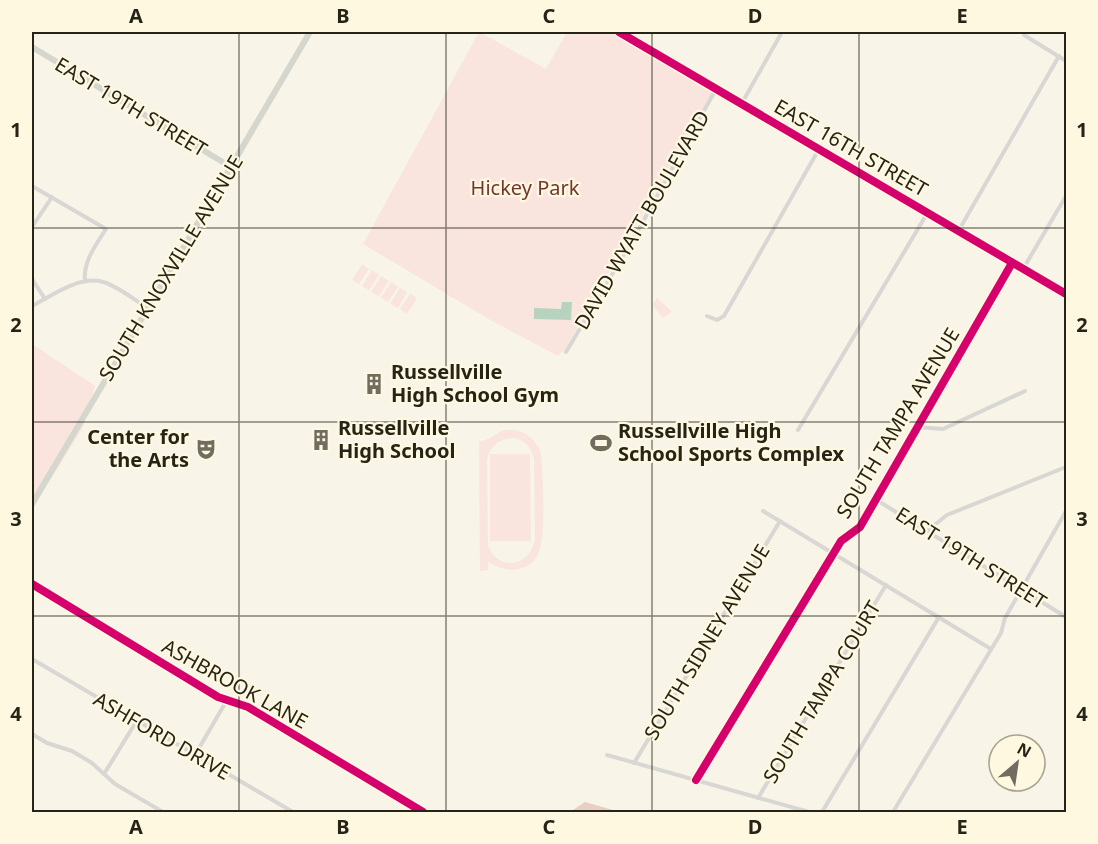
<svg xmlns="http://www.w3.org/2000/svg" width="1098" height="844" font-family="'Noto Sans',sans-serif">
	<rect width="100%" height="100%" fill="#f8f4e7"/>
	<!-- green -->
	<g fill="#f9e5dd" fill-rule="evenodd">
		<path d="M479,32l67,37 21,-37h43l102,61 -147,256 -7,7 -66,-35 -129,-77z"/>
		<path d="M362,264l7,5 -10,15 -7,-4z"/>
		<path d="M372,270l7,5 -10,15 -7,-4z"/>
		<path d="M381,276l8,5 -10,15 -8,-4z"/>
		<path d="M391,282l7,5 -10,15 -7,-4z"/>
		<path d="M400,288l7,4 -9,16 -8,-4z"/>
		<path d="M410,294l7,4 -10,16 -7,-5z"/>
		<path d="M657,298l15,14 -9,6 -11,-13z"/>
		<path d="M32,344l63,42 -12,41 -51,83z"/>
		<path d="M505,430c18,-2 29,7 36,23 2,20 5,82 -2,99 -9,22 -34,21 -51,10v8l-8,1 -1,-130c10,0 16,-8 26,-11zM515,438c11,3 17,10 19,22l1,79c-5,27 -35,34 -47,7l-1,-86c3,-15 13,-22 28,-22z"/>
		<path d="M490,454h40l1,87h-41z"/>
	</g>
	<!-- forest -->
	<path fill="#e9cec5" d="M585,802l35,10h-50z"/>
	<!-- water -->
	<path fill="#b6d3c0" d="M562,302h10l-1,18 -37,-1v-11l27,1z"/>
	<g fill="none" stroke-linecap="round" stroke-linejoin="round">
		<!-- street -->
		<g stroke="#d9d7d4" stroke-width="4">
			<path d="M1024,35l42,26"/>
			<path d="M742,103l40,-71"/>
			<path d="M32,186l74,43c-10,16 -23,32 -21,52"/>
			<path d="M32,227l20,-30"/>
			<path d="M959,230l100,-174"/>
			<path d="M1023,269l43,-73"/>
			<path d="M32,279l13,20"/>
			<path d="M32,306c20,-10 47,-31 71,-24 15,4 31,18 45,26"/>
			<path d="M707,316l10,4 7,-4 95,-167"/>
			<path d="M566,352l70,-118 80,-145"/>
			<path d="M917,427l26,2 82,-38"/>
			<path d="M798,430l130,-218"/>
			<path d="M875,499l191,118"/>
			<path d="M763,511l228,138"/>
			<path d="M927,531l20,-16 119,-48"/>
			<path d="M32,584l186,113 30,10 175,105"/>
			<path d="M32,659l261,153"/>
			<path d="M32,734l15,9 25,8 20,12 23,21 48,28"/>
			<path d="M195,755l32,-55"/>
			<path d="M607,755l202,57"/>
			<path d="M634,763l146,-242"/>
			<path d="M104,774l32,-52"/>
			<path d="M696,780l145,-239 19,-14 152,-264"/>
			<path d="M758,798l128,-213"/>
			<path d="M822,812l117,-195"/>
			<path d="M893,812l108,-179 4,-15 61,-107"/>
		</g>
		<!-- secondary -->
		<g stroke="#d5d6ce" stroke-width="6">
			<path d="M619,32l447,262"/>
			<path d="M32,47l199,120"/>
			<path d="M32,504l116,-196 162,-276"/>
		</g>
		<defs>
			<g id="cycleway">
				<path d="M619,32l447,262"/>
				<path d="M32,584l186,113 30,10 175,105"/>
				<path d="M696,780l145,-239 19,-14 152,-264"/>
			</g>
		</defs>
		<!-- cycleway casing -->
		<use href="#cycleway" stroke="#fff8e0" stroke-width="11"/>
		<!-- cycleway -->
		<use href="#cycleway" stroke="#d6006c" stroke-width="8"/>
	</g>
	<!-- grid -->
	<path fill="none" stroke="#262317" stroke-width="1.5" stroke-opacity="0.55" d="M239,32v780M446,32v780M652,32v780M859,32v780M32,228h1034M32,422h1034M32,616h1034"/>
	<!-- icons -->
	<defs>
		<symbol id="building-bare" viewBox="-9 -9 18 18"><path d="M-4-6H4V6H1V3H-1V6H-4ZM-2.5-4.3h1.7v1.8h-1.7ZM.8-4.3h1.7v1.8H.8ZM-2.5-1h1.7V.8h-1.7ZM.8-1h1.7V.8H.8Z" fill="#706c60" stroke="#fff8e0" stroke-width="2.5" paint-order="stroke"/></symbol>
		<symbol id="stadium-bare" viewBox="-9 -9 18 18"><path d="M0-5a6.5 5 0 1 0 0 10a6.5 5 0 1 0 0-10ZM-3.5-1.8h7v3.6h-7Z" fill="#706c60" stroke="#fff8e0" stroke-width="2.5" paint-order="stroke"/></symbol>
		<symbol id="theatre-bare" viewBox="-9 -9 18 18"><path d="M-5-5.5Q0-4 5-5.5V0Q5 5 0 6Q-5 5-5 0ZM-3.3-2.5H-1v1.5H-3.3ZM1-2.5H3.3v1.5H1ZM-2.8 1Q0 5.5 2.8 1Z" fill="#706c60" stroke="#fff8e0" stroke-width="2.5" paint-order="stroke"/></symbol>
	</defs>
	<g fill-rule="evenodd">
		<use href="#building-bare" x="359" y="369" width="30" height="30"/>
		<use href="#building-bare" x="306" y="425" width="30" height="30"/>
		<use href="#stadium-bare" x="586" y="428" width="30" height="30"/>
		<use href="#theatre-bare" x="191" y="434" width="30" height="30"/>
	</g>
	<g text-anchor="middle" stroke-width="4.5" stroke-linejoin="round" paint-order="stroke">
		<!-- street labels -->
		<g font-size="20" fill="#262317" stroke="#fff8e0">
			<text transform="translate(131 107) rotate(31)" y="7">EAST 19TH STREET</text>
			<text transform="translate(851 148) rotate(30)" y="7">EAST 16TH STREET</text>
			<text transform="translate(642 220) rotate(-60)" y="7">DAVID WYATT BOULEVARD</text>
			<text transform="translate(171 268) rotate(-59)" y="7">SOUTH KNOXVILLE AVENUE</text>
			<text transform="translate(898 423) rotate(-59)" y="7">SOUTH TAMPA AVENUE</text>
			<text transform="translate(971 558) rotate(32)" y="7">EAST 19TH STREET</text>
			<text transform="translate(707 642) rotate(-59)" y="7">SOUTH SIDNEY AVENUE</text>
			<text transform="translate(235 684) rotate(29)" y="7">ASHBROOK LANE</text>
			<text transform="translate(822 692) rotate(-59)" y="7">SOUTH TAMPA COURT</text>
			<text transform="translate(162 736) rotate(30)" y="7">ASHFORD DRIVE</text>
		</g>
		<!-- park labels -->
		<g font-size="20" fill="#723731" stroke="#fff8e0">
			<text x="525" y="195">Hickey Park</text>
		</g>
		<!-- poi labels -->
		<g font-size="20" font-weight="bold" fill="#262317" stroke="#fff8e0" text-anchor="start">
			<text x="391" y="379">Russellville<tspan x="391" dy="23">High School Gym</tspan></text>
			<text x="338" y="435">Russellville<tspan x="338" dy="23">High School</tspan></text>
			<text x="618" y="438">Russellville High<tspan x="618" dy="23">School Sports Complex</tspan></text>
			<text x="189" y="444" text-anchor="end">Center for<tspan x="189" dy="23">the Arts</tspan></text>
		</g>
	</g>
	<!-- border -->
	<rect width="1098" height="844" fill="none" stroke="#fff8e0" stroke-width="66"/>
	<!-- north arrow -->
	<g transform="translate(1017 763) rotate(29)"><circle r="28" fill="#fff8e0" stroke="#a8a390" stroke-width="1.5"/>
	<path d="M0-4.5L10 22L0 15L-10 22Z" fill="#706c60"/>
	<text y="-9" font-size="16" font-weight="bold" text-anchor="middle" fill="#262317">N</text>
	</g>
	<rect x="33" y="33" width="1032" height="778" fill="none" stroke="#262317" stroke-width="2"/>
	<g font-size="20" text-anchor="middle" font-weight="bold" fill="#262317">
		<text x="136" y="23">A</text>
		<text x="343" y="23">B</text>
		<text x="549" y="23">C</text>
		<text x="755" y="23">D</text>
		<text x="962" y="23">E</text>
		<text x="16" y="137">1</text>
		<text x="1082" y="137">1</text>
		<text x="16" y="332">2</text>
		<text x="1082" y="332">2</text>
		<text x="16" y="526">3</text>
		<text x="1082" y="526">3</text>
		<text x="16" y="721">4</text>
		<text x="1082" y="721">4</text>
		<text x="136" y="834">A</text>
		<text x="343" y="834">B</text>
		<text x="549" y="834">C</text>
		<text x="755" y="834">D</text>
		<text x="962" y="834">E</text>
	</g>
</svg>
